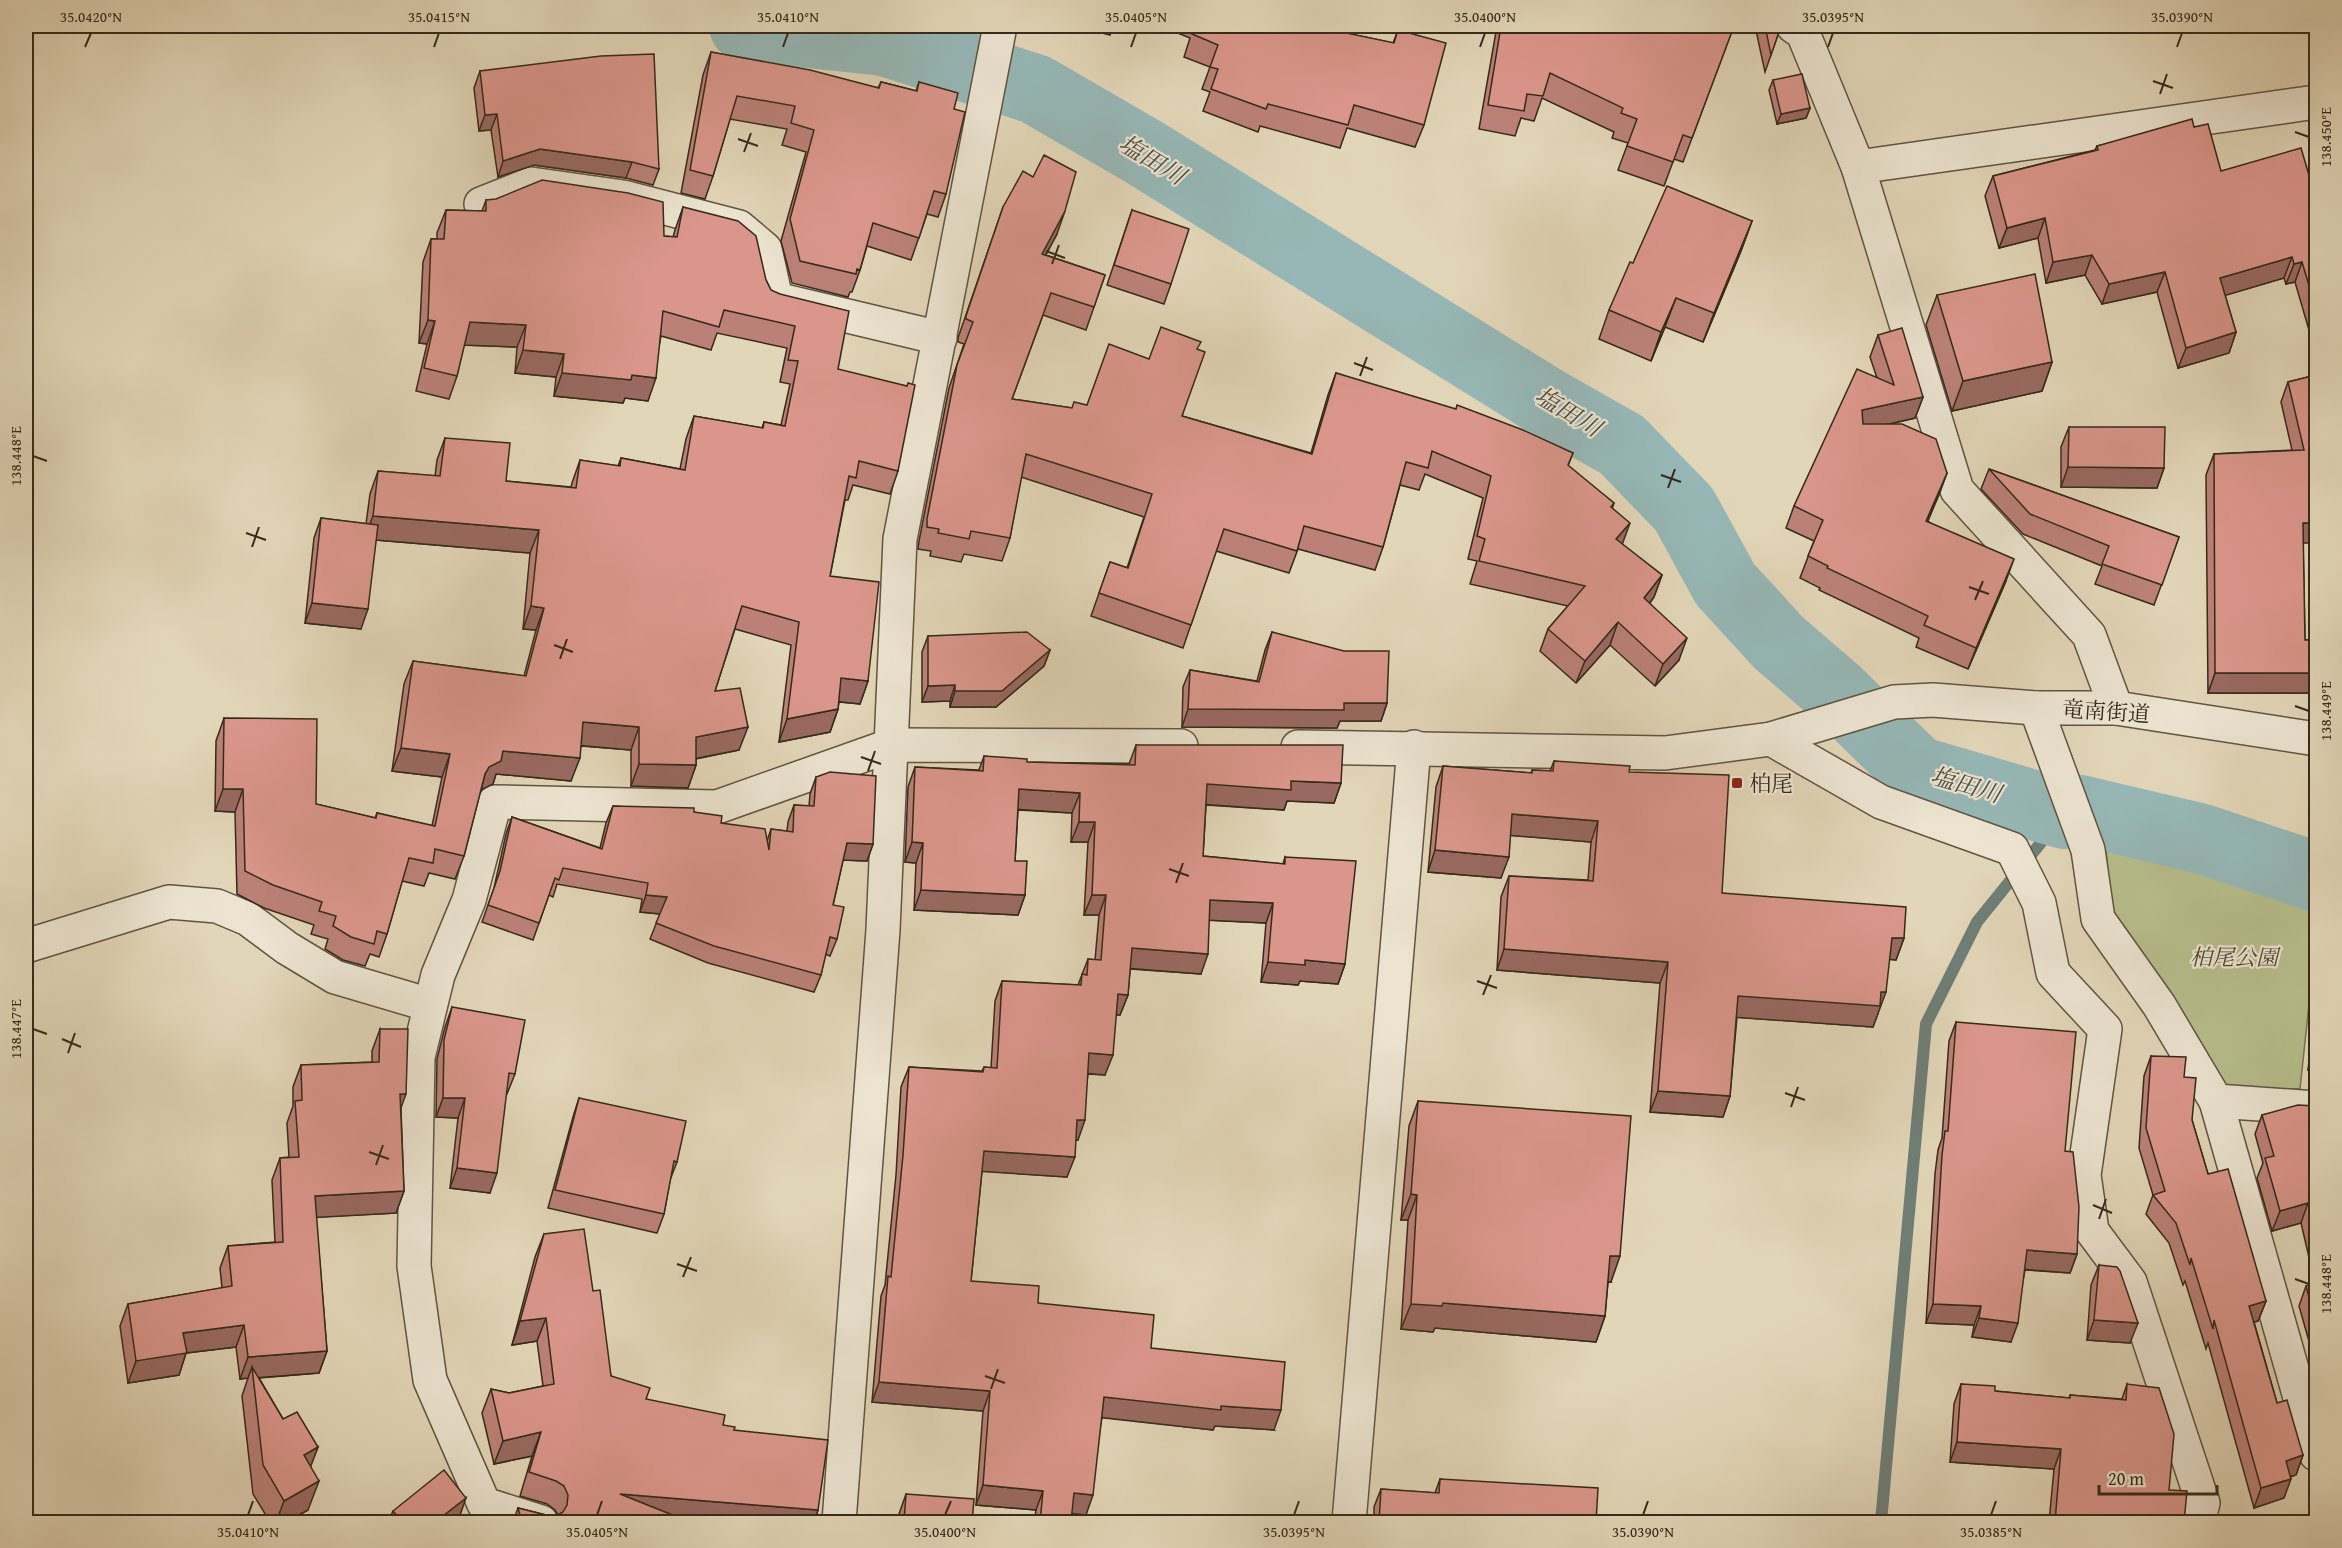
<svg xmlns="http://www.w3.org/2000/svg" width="2342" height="1548" font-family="'Gentium Book Plus','Noto Serif JP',serif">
	<rect width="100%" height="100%" fill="#e2d6b8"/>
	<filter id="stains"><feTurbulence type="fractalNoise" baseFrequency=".00333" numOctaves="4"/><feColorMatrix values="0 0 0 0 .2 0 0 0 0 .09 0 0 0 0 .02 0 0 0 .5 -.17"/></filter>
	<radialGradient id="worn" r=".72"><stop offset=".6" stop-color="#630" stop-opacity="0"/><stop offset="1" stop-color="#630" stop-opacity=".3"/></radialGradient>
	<!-- green -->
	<path fill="#b7bd8c" stroke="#767453" stroke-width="1.5" d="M2105,835l211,65v38l-16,151 -74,-1 -115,-172z"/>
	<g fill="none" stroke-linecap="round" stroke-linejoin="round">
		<!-- stream -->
		<path stroke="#6f7f78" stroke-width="12" d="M1881,1522l45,-498 51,-102 87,-108"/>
		<!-- river -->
		<path stroke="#96b7b6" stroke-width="70" d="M744,26l140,15 151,48 107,62 406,252 74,42 62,64 41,75 53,58 58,50 81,79 147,43 16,-4 119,28 117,39"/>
		<defs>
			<g id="minor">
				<path d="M1793,26l10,7 55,134 99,323 132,145 27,73"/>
				<path d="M1858,167l458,-65"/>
				<path d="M481,204l50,-20 92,13 116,30 26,22 11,50 164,39"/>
				<path d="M2036,708l52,142 10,69 61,86 57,96 100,7"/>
				<path d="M1771,739l110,63 131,47 27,54 14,70 52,56 -21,146 8,56 38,51 73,221 -5,19"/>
				<path d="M1298,747l367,6 106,-14 123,-37 39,-2 103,8h80l200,31"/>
				<path d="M26,946l143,-44 48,4 31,13 39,29 48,29 95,28"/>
				<path d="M2216,1101l100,353"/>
				<path d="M541,1522l-57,-18 -54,-124 -16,-114 4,-209 20,-82 31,-75 26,-98 222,5 175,-62 289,1"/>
				<path d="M839,1522l44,-592 17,-391 100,-513"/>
				<path d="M1349,1522l65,-775"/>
			</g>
		</defs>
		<!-- minor casing -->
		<use href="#minor" stroke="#605542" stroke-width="36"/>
		<!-- minor -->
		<use href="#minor" stroke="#ece4d1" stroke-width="33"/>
	</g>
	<!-- wall -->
	<g fill="#bb8178" stroke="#352a1a" stroke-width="1.5">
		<path d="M1076,26h38l-4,9z"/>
		<path d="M1175,26h138l80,17 5,-13 26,95 -9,22 -68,-19 -7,20 -80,-22 -2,6 -55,-21 7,-19 -8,-3 8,-22 -26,-10 6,-19 -17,-7z"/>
		<path d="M1497,26h237l-51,136 -9,-3 -10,27 -46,-16 10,-27 -16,-5 2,-6 -72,-34 -8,23 -13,-3 -6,18 -36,-7z"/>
		<path d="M1755,26h26l-16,46z"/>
		<path d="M711,52l167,36 3,-6 35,9 3,-9 35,27 -8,85 -8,23 -11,-3 -16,46 -44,-14 -7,24 -8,22h-2l-2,5 -56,-14 -11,-42 25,-89 -24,-7 5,-16 -57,-10 -17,57 -8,23 -24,-6 22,-118z"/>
		<path d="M480,71l179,98 -6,16 -27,-7 -92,-13 -36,12 -7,-47 -12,1 -5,-43z"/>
		<path d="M1773,80l37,28 -4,10 -29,6 -8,-34z"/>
		<path d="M2194,127l27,44 95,27v156l-21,-72 -9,2 -2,-6 -59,17 11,37 -7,21 -51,15 -21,-76 -55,12 -17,-29 -39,8 -8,-45 -39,10 -14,-52 8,-20 102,-26 2,-4z"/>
		<path d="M486,200l178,36 9,1 2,-7 8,-23 83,73 5,10 67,79 60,102 -8,23 -37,-9 -5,15h-3l-15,76 38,105 -8,23 -21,-2 -1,7 -8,23 -51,10 12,-97 -56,-16 -20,62 24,59 -43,9v6l-8,23 -57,-2v-36l-50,-4 -10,35 -75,-7 -3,10 -12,5 -17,67 -9,23 -26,-6 -5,13 -22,-5 -15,53 -8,23 -9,-3 -5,12 -22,-6 -18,-11 3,-10 -17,-5 3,-9 -50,-17 -27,-14 -2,-82 -20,-1 1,-70 8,-23 92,86 59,14 2,-5 55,13 10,-49 -50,-6 12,-87 9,-23 111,15 12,-46 -13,-1 7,-76 -154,-13 -15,89 -56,-6 9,-85 7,-20 45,6 4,-30 8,-23 57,5 2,-16 8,-22 61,43 65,6 1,-4 8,-23 38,6 3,-8 59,11 6,-30 8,-23 68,12 2,-6 17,3 9,-41 -10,-2 7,-34 -70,-15 -6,17 -50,-14 -13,65 -23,-3 -2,5 -69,-7 2,-19 -41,-4 2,-26 -53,-2 -7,31 -8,23 -33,-8 11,-47 -8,-1 4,-81 8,-23h6v-6l9,-23 36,1z"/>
		<path d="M1003,207l54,27 -11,21 59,20 -19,55 -43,-15 -31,84 60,9 15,-3 62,-46 49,-9 -16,66 129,37 17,-58 8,-22 237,80 -5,13 46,37 -2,6 10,35 40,31 -8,22 -4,6 29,57 -24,26 -45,-41 -34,38 -36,-32 8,-22 20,-23 -98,-22 7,-23 -9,-2 15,-61 -58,-24 -6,16 -19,-5 -17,62 -8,23 -77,-21 -9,24 -73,-22 -33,97 -92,-32 19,-54 17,6 17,-51 -123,-40 -11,61 -8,23 -38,-7 -3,8 -31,-6 1,-5 -13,-2 1,-8 30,-153 15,-44 -6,-2v-4z"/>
		<path d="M1132,210l39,74 -7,20 -57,-19z"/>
		<path d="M1752,221l-11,30 -38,91 -38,-15 -14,34 -52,-22 10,-29 24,-47z"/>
		<path d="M1937,295l115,67 -10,29 -90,20 -26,-86z"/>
		<path d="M1878,335l45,62 -8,21 -25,6 57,49 -19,48 78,60 -38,88 -52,-22 3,-9 -100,-48 1,-2 -20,-10 14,-37 -28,-13 8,-22 83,-128 -7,-21z"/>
		<path d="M2316,375l-13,168 2,97h11v53h-108l-2,-218 8,-21 78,-4 -11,-48 7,-20z"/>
		<path d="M2069,427l95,41 -7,20 -96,-1v-40z"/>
		<path d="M1989,469l190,68 -25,68 -59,-21 7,-18 -79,-32 -42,-45z"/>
		<path d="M1272,632l115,71 -6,18h-41l-3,7 -155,-1 1,-40 7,-17 67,11 8,-31z"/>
		<path d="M928,636l122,14 -6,16 -48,41h-46v-6l-28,1v-50z"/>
		<path d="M1136,745l205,38 -7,20 -47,-2 -3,9 -78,-5 -3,51 80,8 2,-7 60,107 -7,20 -38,-3 -2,4 -37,-3 5,-59 -57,-3 -8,54 -71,-5 -2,26 -8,20h-4l-11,60 -17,-1 -10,66h-3l-8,37 -85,-6 -11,110 67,22 113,45 123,82 -59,-4 -2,4 -111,-13 -16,98 -14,-1 -1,8h-37l2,-12 -60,-5 7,-94 -111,-9 9,-106 4,-11 11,-110 5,-88 8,-20 73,4 2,-4 7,1 4,-67 7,-20 76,4 10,-26 7,1 4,-45h-15l4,-73h-17l1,-29 -54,-3 -3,51 10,34 -7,20 -104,-5 2,-47 -11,-1 3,-75 7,-20 64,3 5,-14 43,6 102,2z"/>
		<path d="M1554,761l75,11 93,121 182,45 -8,22 -7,-1 -11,54 -5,14 -136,-10 -7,79 -7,21 -73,-5 10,-129 -163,-13 4,-73 8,-21 79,4 3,-38 -81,-7 -9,43 -73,-6 8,-85 7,-21 88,7 1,-3 18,1z"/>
		<path d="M816,777l57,67 -6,17 -24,-1 -10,45 4,34 -7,17 -5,-2 -4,21 -7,17 -106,-29 -58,-24 10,-25 -20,-2 2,-13 -85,-15 -4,13 -4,-2 -16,45 -51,-18 12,-34 12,-54 6,-17 88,31 6,-25 7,-17 81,6 73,29 4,-12 16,2 1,-9 6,-17 15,1 1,-12z"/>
		<path d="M2316,998v73l-8,-1z"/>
		<path d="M452,1007l63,67 -8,20h-1l-16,99 -40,-5 8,-70 -22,-1 1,-58 8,-32z"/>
		<path d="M1956,1022l109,129 12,103 -7,19 -45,-3 -14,72 -39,-5 2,-12 -48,-2 9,-149 3,-24 4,-12 7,-97z"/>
		<path d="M380,1029l21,79 3,83 -8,22 -80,4 11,134 -8,22 -60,5 24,41 35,28 -8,20 -2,43 -22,12h-16l-17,-28 -11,-98 6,-18 -8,1 -4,-32 -50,6 -7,22 -51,8 -8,-57 8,-22 94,-16 -2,-20 8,-22 47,-4 -3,-62 8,-22 9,-1 -2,-34 6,-17v-19l8,-22 71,-3v-11z"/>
		<path d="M2151,1056l33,21 8,43 16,54 58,127 -8,20 -4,1 23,81 26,52 -7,20 -6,2 -6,21 -30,10 -46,-165 -2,6 -21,-68 -2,4 -14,-42 -23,-29 7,-19 -14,-47 5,-72z"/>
		<path d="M579,1098l98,64 -7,18 -6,34 -7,19 -109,-25 25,-91z"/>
		<path d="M1418,1101l193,181h-3l-3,34 -9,26 -161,-14 -2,4 -32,-3 7,-109h-7l8,-94z"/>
		<path d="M2316,1106v252l-2,1 -15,-53 7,-20 9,-3 -14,-60 -29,8 -15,-53 6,-15 -8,-29 7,-19z"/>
		<path d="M544,1234l49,57 18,85 35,23 77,26 11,5 84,80 -4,12h-301l5,-14 36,9 4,-2 -3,-5 -8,-6 -27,-8 12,-40 -38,8 -12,-51 9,-24 18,4 34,-7 -6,-45 -25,4 23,-88z"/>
		<path d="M2099,1265l31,78 -43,-3 4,-55z"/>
		<path d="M1961,1384l34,7 74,7 1,-3 52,4 5,-15 42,106 15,32h-135l5,-53 -104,-7 4,-58z"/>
		<path d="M1440,1479l156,43h-222v-15l7,-18 54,4z"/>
		<path d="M906,1494l66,28h-74l1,-8z"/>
		<path d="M393,1511l66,7 -5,4h-66z"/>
	</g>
	<!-- shaded-wall -->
	<g fill="#996961" stroke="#352a1a" stroke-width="1.5">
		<path d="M1810,108l-4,10 -29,6 4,-10z"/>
		<path d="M497,114l-6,16 -12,1 6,-16z"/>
		<path d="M540,149l92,13 -6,16 -92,-13 -36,12 5,-16z"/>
		<path d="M1065,211l-8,23 -23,42 8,-22z"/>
		<path d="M2045,218l-7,20 -39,10 8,-20z"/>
		<path d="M1752,221l-11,30 -38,91 11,-29z"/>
		<path d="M2092,255l-7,20 -39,8 7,-21z"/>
		<path d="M2292,257l-8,21 -71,21 7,-21z"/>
		<path d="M2302,262l-7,20 -9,2 8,-20z"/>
		<path d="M2165,272l-8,20 -55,12 7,-20z"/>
		<path d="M1676,298l-11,29 -14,34 10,-29z"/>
		<path d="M428,320l7,1 -8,23 -8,-1z"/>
		<path d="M470,322l56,3 -9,22 -56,-2z"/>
		<path d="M2236,332l-7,21 -51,15 8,-20z"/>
		<path d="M523,350l41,4 -8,23 -41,-4z"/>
		<path d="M2052,362l-10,29 -90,20 11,-30z"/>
		<path d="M562,373l70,2 24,3 -8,23 -23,-3 -2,5 -69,-7z"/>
		<path d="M1923,397l-8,21 -61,14 8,-22z"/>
		<path d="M2068,467l96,1 -7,20 -96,-1z"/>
		<path d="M1947,473l-8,22 -21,48 8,-22z"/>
		<path d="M373,516l166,14 -9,23 -166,-14z"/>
		<path d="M1630,523l-8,22 -6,-6z"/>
		<path d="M2303,523h13v20h-20z"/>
		<path d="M2014,559l-8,22 -38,88 8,-21z"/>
		<path d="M1662,575l-8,22 -18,24 8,-23z"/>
		<path d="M312,603l56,6 -7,20 -56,-6z"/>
		<path d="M531,606l13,2 -8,22 -13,-1z"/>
		<path d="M1618,622l-8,23 -34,38 9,-22z"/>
		<path d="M1687,638l-8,22 -24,26 8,-22z"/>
		<path d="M1050,650l-6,16 -48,41h-46l5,-16z"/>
		<path d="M2215,673h101v20h-108z"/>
		<path d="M841,678l27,3 -8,23 -28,-3z"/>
		<path d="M955,685l-5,16 -28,1 6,-16z"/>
		<path d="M1344,703h43l-6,18h-41l-3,7 -155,-1 6,-18z"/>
		<path d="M838,709l-8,23 -51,10 8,-23z"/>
		<path d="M583,722l56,5 -8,23 -57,-5z"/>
		<path d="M748,727l-9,23 -51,10 8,-23z"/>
		<path d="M401,748l49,6 -8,23 -50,-6z"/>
		<path d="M503,751l77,7 -9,23 -75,-7 -3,10 -12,6 4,-16 4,-7z"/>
		<path d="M639,764l57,1 -8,23 -57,-2z"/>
		<path d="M1291,781l50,2 -7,20 -47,-2 -3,9 -85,-6 8,-20z"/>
		<path d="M223,789h20l-8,23 -20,-1z"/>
		<path d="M1019,789l61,4 -8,20 -61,-4z"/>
		<path d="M1512,814l86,7 -7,21 -87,-7z"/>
		<path d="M1079,822h16l-7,20h-17z"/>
		<path d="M912,842l11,1 -7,20 -11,-1z"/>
		<path d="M847,843l26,1 -6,17 -26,-1z"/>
		<path d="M1435,850l74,7 -8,21 -73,-6z"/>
		<path d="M921,890l104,5 -7,20 -104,-5z"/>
		<path d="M646,895l21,2 -6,17 -21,-2z"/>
		<path d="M1092,895h14l-7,20h-15z"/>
		<path d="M1210,900l63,3 -7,20 -63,-3z"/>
		<path d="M1892,938h12l-8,22 -12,-1z"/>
		<path d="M1132,948l76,6 -7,20 -77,-6z"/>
		<path d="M1504,949l164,13 -8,21 -163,-13z"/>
		<path d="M1305,960l40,4 -7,20 -38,-3 -2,4 -37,-3 7,-20z"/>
		<path d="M1881,992h5l-13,35 -142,-10 7,-21z"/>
		<path d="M1118,994l10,1 -8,20 -9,-1z"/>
		<path d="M2315,1050h1v21l-8,-1z"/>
		<path d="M1089,1053l24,2 -8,20 -23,-2z"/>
		<path d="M1658,1091l72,5 -7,21 -73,-5z"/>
		<path d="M400,1094h6l-8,22z"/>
		<path d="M443,1098h22l-7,20 -22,-1z"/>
		<path d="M1077,1120h8l-7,20h-9z"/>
		<path d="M984,1151l91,6 -8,20 -91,-6z"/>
		<path d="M457,1168l40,5 -7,20 -40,-5z"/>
		<path d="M404,1191l-8,22 -89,5 8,-22z"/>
		<path d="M1411,1194l6,1 -9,25h-7z"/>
		<path d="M2308,1203l-7,20 -29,8 8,-20z"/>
		<path d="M2027,1250l50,4 -7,19 -50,-4z"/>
		<path d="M1610,1256h10l-9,26 -11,-1z"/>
		<path d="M2266,1301l-8,20 -16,4 7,-19z"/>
		<path d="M1443,1303l162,13 -9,26 -161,-14 -2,4 -32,-3 10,-25z"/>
		<path d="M1933,1304l48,2 -7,19 -48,-2z"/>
		<path d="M546,1318l-9,23 -25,4 8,-24z"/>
		<path d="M1979,1318l39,5 -7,19 -39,-5z"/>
		<path d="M2094,1320l44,3 -8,20 -43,-3z"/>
		<path d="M244,1325l-8,22 -50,6 -7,22 -51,8 8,-22 47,-28z"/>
		<path d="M327,1351l-8,22 -65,5 -2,-11 -4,11 -8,1 8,-22z"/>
		<path d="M879,1382l111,9 -7,20 -111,-9z"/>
		<path d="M1104,1397l117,9 60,4 -7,20 -59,-4 -2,4 -117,-13z"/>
		<path d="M541,1432l-9,24 -38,8 9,-23z"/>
		<path d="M1957,1442l104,7 -7,20 -104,-7z"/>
		<path d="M318,1447l-11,29 -3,-21z"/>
		<path d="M2303,1455l-7,20 -17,5 7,-19z"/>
		<path d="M2291,1479l-7,19 -30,10 7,-20z"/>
		<path d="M319,1481l-11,29 -22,12h-10l8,-21z"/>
		<path d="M983,1485l60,6 -7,19 -60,-5z"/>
		<path d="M1074,1493l19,2 -7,20 -19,-2z"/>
		<path d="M620,1494l198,16 -4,12h-142z"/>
		<path d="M466,1498l-7,20 -5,4h-19z"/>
	</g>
	<!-- building -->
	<g fill="#da968b" stroke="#352a1a" stroke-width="1.5">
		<path d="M1195,26h118l81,17 4,-13 48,13 -22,82 -70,-20 -6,20 -80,-21 -2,5 -55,-20 7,-20 -8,-2 8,-22 -26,-11z"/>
		<path d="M1501,26h233l-42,112 -9,-3 -10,27 -46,-16 10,-27 -16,-6 2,-5 -73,-35 -7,23 -16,-2 -3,17 -36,-6z"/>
		<path d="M1765,26h16l-10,29z"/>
		<path d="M711,52l99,18 69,18 2,-6 36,9 2,-9 39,11 -4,16 11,3 -19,82 -12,-3 -15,47 -46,-15 -13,47 -3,-1 -1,5 -56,-13 -10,-42 24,-89 -23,-7 4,-17 -58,-10 -24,80 -23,-6z"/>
		<path d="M654,54l5,115 -27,-7 -92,-13 -37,12 -6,-47 -12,1 -5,-44 121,-15z"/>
		<path d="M1802,74l8,34 -29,6 -8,-34z"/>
		<path d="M2192,119l2,8 14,-3 13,47 80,-23 15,51v-1v111l-14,-47 -8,2 -2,-7 -72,21 16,54 -50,16 -21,-76 -56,12 -17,-29 -39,7 -8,-44 -38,10 -14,-52 105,-26 -1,-4z"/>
		<path d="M1044,155l32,17 -11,39 -23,43 63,21 -11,32 -43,-14 -39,106 60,9 2,-6 13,3 22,-61 40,15 12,-32 40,15 -4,7 8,3 -23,64 130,38 24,-81 120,36 1,-4 66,25 50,23 -5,12 46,38 -3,4 19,16 -14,16 46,36 -18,23 43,40 -24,26 -45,-42 -33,39 -37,-32 37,-43 -106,-25 6,-22 -8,-3 14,-60 -59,-25 -4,17 -22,-6 -23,85 -79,-21 -7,25 -73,-22 -33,96 -92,-32 11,-31 18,6 24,-74 -126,-40 -16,84 -39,-7 -2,8 -31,-6 1,-4 -12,-2v-8l30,-154 16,-43 -7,-3v-3l37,-109 20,-36 10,6z"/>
		<path d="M542,180l86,13 35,9 1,34 13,1 6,-30 55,14 18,15 10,44 5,10 9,4 69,17 -11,58 69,17 1,-3 7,2 -17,86 -39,-10 -3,17 -7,-2 -19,100 49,6 -11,99 -27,-3 -3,31 -51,10 12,-97 -57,-16 -27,85 25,-3 8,39 -52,10v28l-57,-1v-37l-56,-5 -3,36 -77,-7 -2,10 -12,6 -4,7 -21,82 -29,-7 -2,14 -24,-5 -22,76 -10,-3 -3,13 -23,-7 -18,-11 3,-10 -17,-5 3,-9 -49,-17 -28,-14 -2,-82h-20l1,-71 93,1 -1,85 60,14 1,-5 58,13 15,-72 -49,-6 12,-87 113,15 18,-68 -13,-2 8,-76 -166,-14 5,-45 62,5 5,-38 65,5 -4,38 70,7 4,-28 40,6 1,-8 64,12 9,-54 69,12 1,-6 21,4 13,-65 -10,-1 7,-34 -71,-16 -5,17 -56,-16 -7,67 -24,-3 -1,5 -69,-7 2,-19 -41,-4 3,-25 -56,-3 -13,54 -33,-8 11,-47 -7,-1 3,-81h13l2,-29 40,1v-11l10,-1z"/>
		<path d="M1667,186l85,35 -38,92 -38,-15 -15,34 -52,-22 21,-48 3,1z"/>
		<path d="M1132,210l57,19 -18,55 -57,-19z"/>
		<path d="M2035,274l17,88 -89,19 -26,-86z"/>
		<path d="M1902,328l21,69 -61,13 1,14h39l34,15 11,34 -21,48 88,38 -38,89 -52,-23 4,-9 -101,-48 1,-2 -20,-10 15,-36 -29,-14 63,-137 37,16 -16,-50z"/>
		<path d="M2316,375v148h-13l2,117h11v33h-101l-1,-219 90,-4 -16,-68z"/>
		<path d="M2069,427h96l-1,41 -96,-1z"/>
		<path d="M1989,469l190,68 -17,48 -60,-21 7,-18 -79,-32z"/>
		<path d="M321,518l57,7 -10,84 -56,-6z"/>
		<path d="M1027,632l23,18 -48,41h-47v-6l-27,1v-50z"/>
		<path d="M1272,632l72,19h45l-2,52h-43v7l-156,-1 2,-39 69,12z"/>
		<path d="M1136,745h207l-2,38 -50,-2v9l-84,-6 -4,72 82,8v-7l71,4 -11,103 -40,-4v5l-37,-3 5,-59 -63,-3 -2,54 -76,-6 -4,47 -10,-1 -5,61 -24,-2 -4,67h-8l-2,37 -91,-6 -13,130 68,5 -1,17 116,12 -3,33 134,14 -4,48 -60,-4v4l-117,-13 -11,98 -19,-2 -3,29h-31l3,-31 -60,-6 7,-94 -111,-9 9,-106 3,1 12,-122 6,-88 74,5 1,-5 13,1 5,-87 79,4 1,-11 5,1 1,-16 13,1 5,-65h-14l3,-73h-16l1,-29 -61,-4 -4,72h12l-2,34 -104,-5 2,-47 -11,-1 3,-75 68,4 1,-15 43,3v3l108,3z"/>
		<path d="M1554,761l76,5 -1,6 100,3 -7,118 184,14 -2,31h-12l-6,54h-5l-1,14 -142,-10 -8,100 -72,-5 10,-129 -164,-13 5,-73 84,5 5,-60 -86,-7 -3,43 -74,-7 8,-84 89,7v-3l21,1z"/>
		<path d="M830,772l46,4 -3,68 -26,-1 -14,62 11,2 -7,32 -7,-2 -9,38 -107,-29 -58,-23 11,-26 -21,-2 2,-12 -85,-15 -4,12 -4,-2 -16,45 -51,-18 12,-34 12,-54 90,32 11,-43 81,2v4l28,4 -1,7 44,6 4,21 2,-21 22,3 1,-27 20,1 2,-29z"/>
		<path d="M452,1007l73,13 -10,54 -6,-1 -12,100 -40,-5 8,-70h-22l1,-58z"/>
		<path d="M1956,1022l120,10 -11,119 8,1 6,55 -2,47 -50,-4 -9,73 -39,-5 2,-12 -48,-2 9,-149 3,-24h3z"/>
		<path d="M380,1029h28l-2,65h-6l4,97 -89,5 12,155 -79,6 -4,-32 -61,8 4,20 -51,8 -8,-57 104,-18 -4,-40 55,-4 -3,-84 19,-1 -4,-56 7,-1 -1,-35 78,-3z"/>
		<path d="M2151,1056l35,1 -2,20 12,1 -4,42 16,54 20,-5 38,132 -17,5 28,97 10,-3 16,55 -17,6 5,18 -30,9 -47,-168 -1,9 -22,-71 -1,7 -14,-42 -23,-28 12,-4 -19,-63z"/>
		<path d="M579,1098l107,23 -9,41 -3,-1 -10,53 -109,-24z"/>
		<path d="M1418,1101l213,15 -11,140h-10l-5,60 -162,-13 -1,3 -31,-2 6,-109 -6,-1z"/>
		<path d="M2298,1105l18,1v133l-8,-36 -28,8 -15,-53 9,-2 -12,-41z"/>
		<path d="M584,1229l9,62 7,-1 11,86 39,12 -4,11 79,16 -2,10 12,2 -1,3 94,10 -10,70 -198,-16 55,22 -3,6h-150l-4,-14 36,9 9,-5 4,-7 1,-10 -4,-9 -8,-5 -27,-9 12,-40 -38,9 -12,-52 18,4 45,-9 -8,-66 -26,3 24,-87z"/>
		<path d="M2099,1265l18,2 3,4 18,52 -44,-3z"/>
		<path d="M2316,1283v40l-10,-37z"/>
		<path d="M252,1367l31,52 14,-7 21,35 -14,8 15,26 -35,20 -21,-36z"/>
		<path d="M1961,1384l34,2v5l75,7v-3l56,5 1,-16 32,4 15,46 -5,56 18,1 -3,31h-129l6,-73 -104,-7z"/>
		<path d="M444,1470l22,28 -31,24h-33l-9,-11z"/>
		<path d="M1440,1479l158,9 -2,34h-217l2,-33 58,4z"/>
		<path d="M906,1494l68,5 -2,23h-68z"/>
	</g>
	<!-- ticks -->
	<path fill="none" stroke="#352a1a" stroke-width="2" d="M85,47l6,-14M434,47l5,-14M783,47l5,-14M1131,47l5,-14M1480,47l5,-14M1828,47l5,-14M2177,47l5,-14M2153,81l20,7M2160,94l7,-20M2295,132l14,5M738,139l20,7M744,152l7,-19M1046,251l19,7M1052,264l7,-19M1354,363l19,7M1360,376l7,-19M33,456l14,5M1661,475l20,7M1668,488l7,-19M246,533l20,7M252,547l7,-20M1969,587l20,7M1975,600l8,-19M554,645l19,7M560,659l7,-20M2295,706l14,5M861,757l20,7M868,771l7,-20M1169,869l20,7M1176,883l7,-20M1477,981l20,7M1483,995l8,-20M33,1029l14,5M62,1039l19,8M68,1053l7,-20M1785,1093l20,7M1791,1107l7,-20M369,1152l20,7M376,1165l7,-20M2093,1205l19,8M2099,1219l7,-20M677,1264l20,7M683,1277l8,-20M2295,1279l14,5M985,1376l20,7M991,1389l7,-20M248,1515l5,-14M597,1515l5,-14M945,1515l6,-14M1294,1515l5,-14M1643,1515l5,-14M1991,1515l5,-14"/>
	<!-- markers -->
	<rect fill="#8f2418" stroke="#ece4d1" stroke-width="2" x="1731" y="777" width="12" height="12" rx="3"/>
	<g text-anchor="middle" stroke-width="4.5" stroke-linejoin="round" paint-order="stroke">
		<!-- street labels -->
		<g font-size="22" fill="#352a1a" stroke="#ece4d1">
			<text transform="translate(2106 711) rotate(4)" y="8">竜南街道</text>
		</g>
		<!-- poi labels -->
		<g font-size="22" fill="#352a1a" stroke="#ece4d1" text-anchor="start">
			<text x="1749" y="791">柏尾</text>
		</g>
		<!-- park labels -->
		<g font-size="22" font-style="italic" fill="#4f4731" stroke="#ece4d1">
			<text x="2234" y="965">柏尾公園</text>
		</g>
		<!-- water labels -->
		<g font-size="24" font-style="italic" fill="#4d4d41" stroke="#ece4d1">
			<text transform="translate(1152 160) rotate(31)" y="8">塩田川</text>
			<text transform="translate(1568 412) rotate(31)" y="8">塩田川</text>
			<text transform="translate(1966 785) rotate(16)" y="8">塩田川</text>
		</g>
	</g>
	<!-- margin -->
	<rect width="2342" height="1548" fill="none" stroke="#e2d6b8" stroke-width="66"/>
	<!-- scale -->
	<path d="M2099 1485v9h118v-9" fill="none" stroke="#352a1a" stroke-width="3"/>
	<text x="2108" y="1485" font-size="18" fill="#352a1a" stroke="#ece4d1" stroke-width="4.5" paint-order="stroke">20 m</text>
	<rect x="33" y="33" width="2276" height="1482" fill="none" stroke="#352a1a" stroke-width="2"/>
	<g font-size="15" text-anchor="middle" fill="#352a1a">
		<text x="91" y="22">35.0420°N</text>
		<text x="439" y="22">35.0415°N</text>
		<text x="788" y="22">35.0410°N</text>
		<text x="1136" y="22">35.0405°N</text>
		<text x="1485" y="22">35.0400°N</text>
		<text x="1833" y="22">35.0395°N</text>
		<text x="2182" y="22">35.0390°N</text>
		<text transform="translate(2326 137) rotate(-90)" y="5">138.450°E</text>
		<text transform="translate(16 456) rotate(-90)" y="5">138.448°E</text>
		<text transform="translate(2326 711) rotate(-90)" y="5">138.449°E</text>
		<text transform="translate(16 1029) rotate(-90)" y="5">138.447°E</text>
		<text transform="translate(2326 1284) rotate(-90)" y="5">138.448°E</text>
		<text x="248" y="1537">35.0410°N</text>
		<text x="597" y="1537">35.0405°N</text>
		<text x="945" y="1537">35.0400°N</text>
		<text x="1294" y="1537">35.0395°N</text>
		<text x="1643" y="1537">35.0390°N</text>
		<text x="1991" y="1537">35.0385°N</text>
	</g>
	<rect width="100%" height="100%" filter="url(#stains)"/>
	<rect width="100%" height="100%" fill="url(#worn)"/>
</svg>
